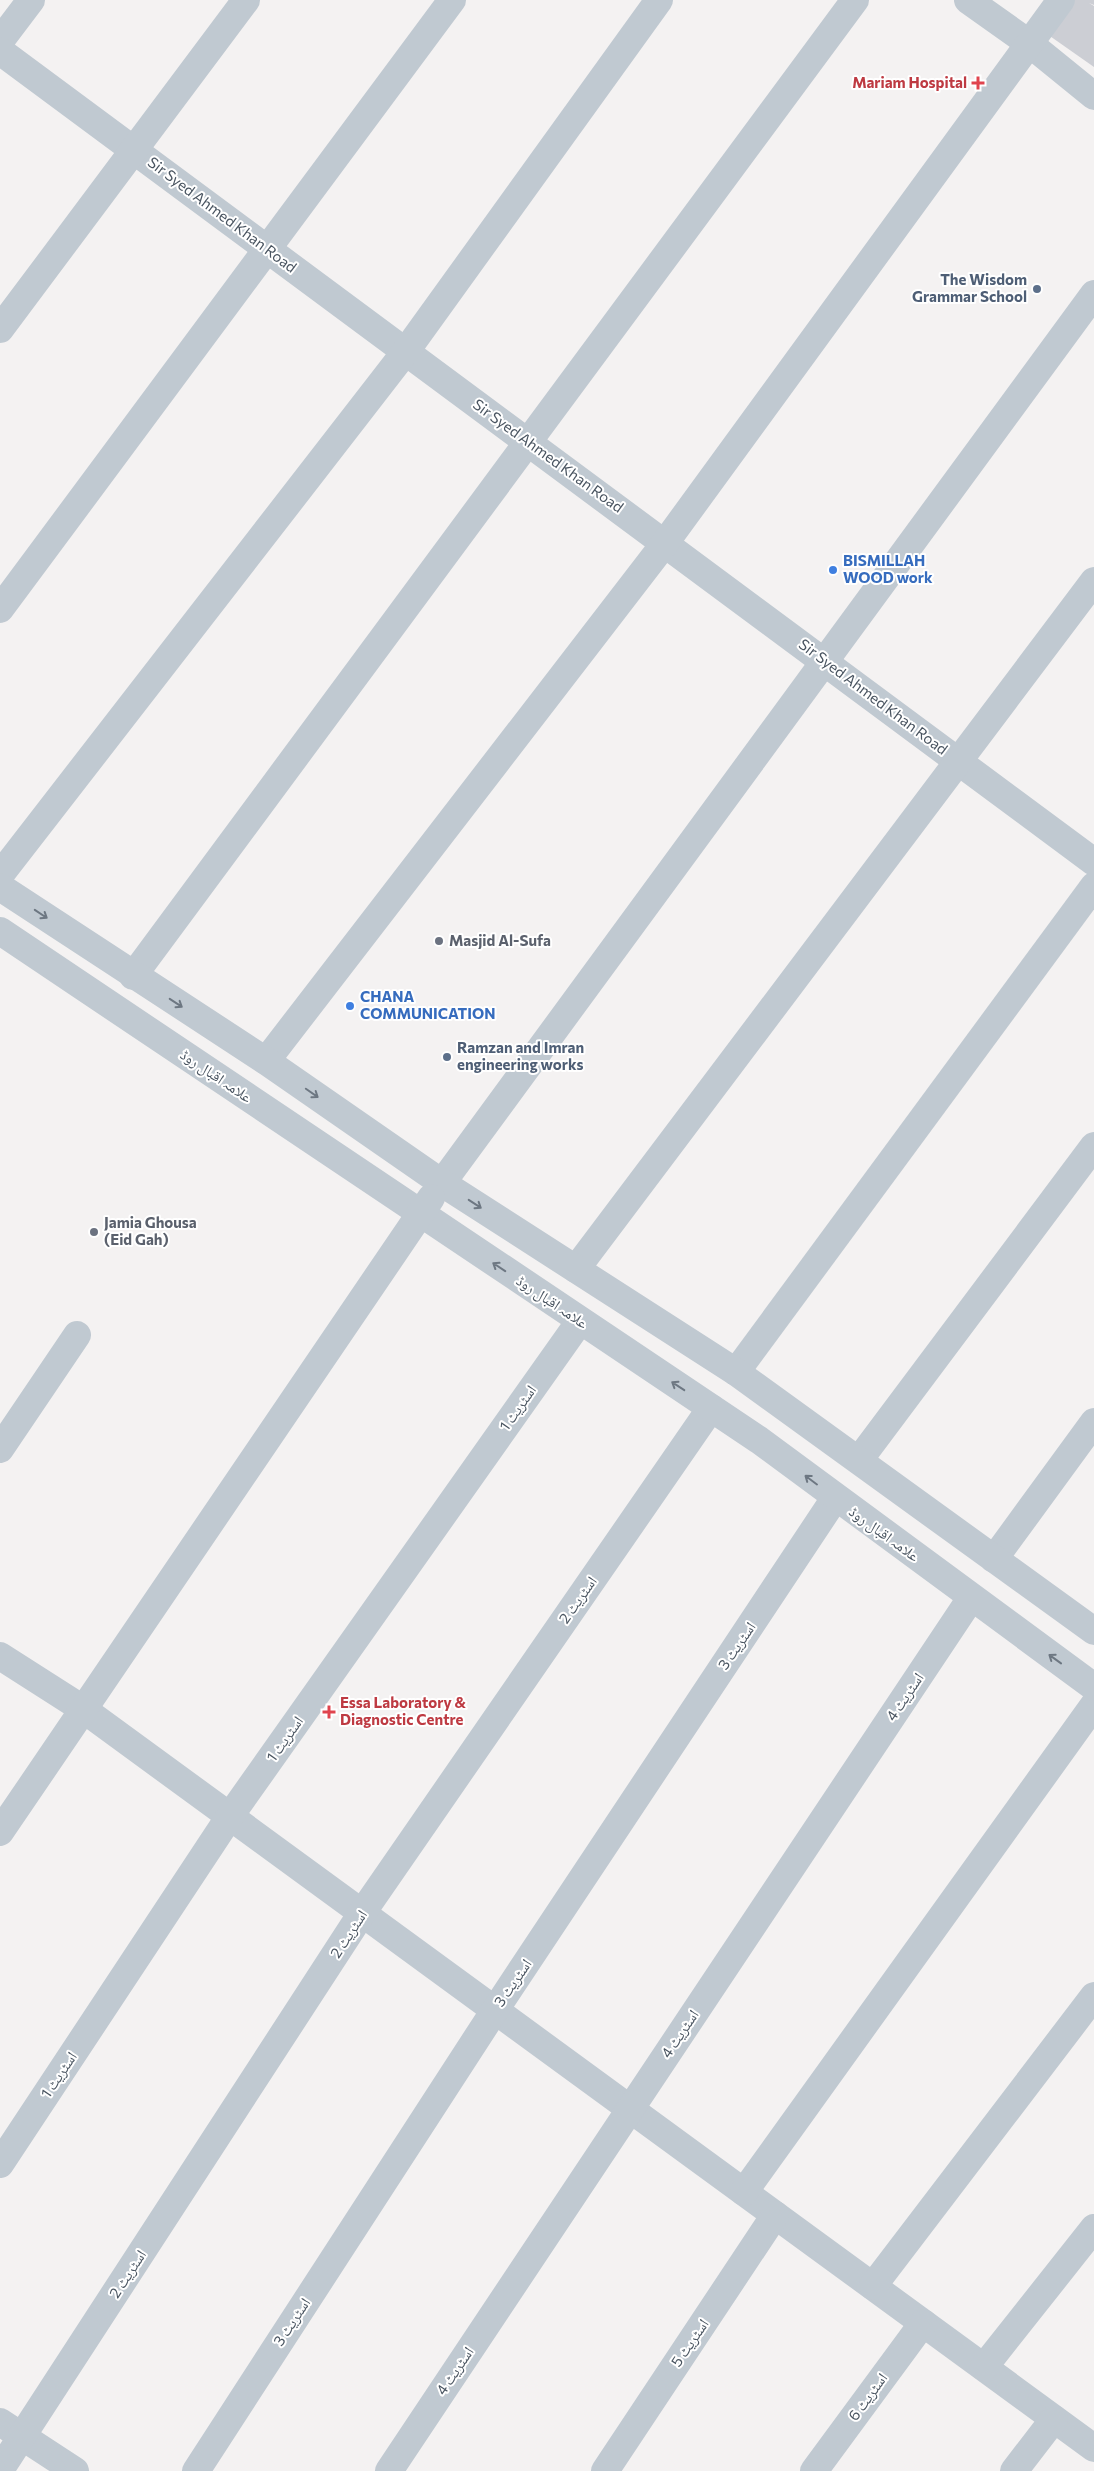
<svg xmlns="http://www.w3.org/2000/svg" width="1094" height="2471" font-family="Commissioner,'Noto Naskh Arabic',sans-serif">
	<rect width="100%" height="100%" fill="#f4f2f2"/>
	<!-- building -->
	<path fill="#ccced4" d="M1068,0h26v5l-5,-2 5,3v61l-47,-33z"/>
	<g fill="none" stroke-linecap="round" stroke-linejoin="round">
		<!-- minor -->
		<g stroke="#c0c9d1" stroke-width="28">
			<path d="M968,0l62,44 64,52"/>
			<path d="M0,41l31,-41"/>
			<path d="M0,51l1094,811"/>
			<path d="M0,329l246,-329"/>
			<path d="M0,609l452,-609"/>
			<path d="M0,875l406,-524 253,-351"/>
			<path d="M133,976l722,-976"/>
			<path d="M266,1061l399,-518 396,-543"/>
			<path d="M442,1183l652,-889"/>
			<path d="M576,1269l518,-688"/>
			<path d="M736,1372l358,-486"/>
			<path d="M0,1449l77,-114"/>
			<path d="M859,1460l235,-314"/>
			<path d="M994,1559l100,-137"/>
			<path d="M0,1656l83,53 1011,739"/>
			<path d="M0,2164l230,-348 350,-495"/>
			<path d="M744,2192l350,-487"/>
			<path d="M873,2286l221,-290"/>
			<path d="M984,2367l110,-139"/>
			<path d="M0,2422l75,49"/>
			<path d="M0,2470l362,-557 349,-505"/>
			<path d="M196,2471l299,-461 340,-512"/>
			<path d="M389,2471l582,-873"/>
			<path d="M605,2471l170,-256"/>
			<path d="M814,2471l109,-148"/>
			<path d="M1014,2471l40,-52"/>
		</g>
		<!-- tertiary -->
		<g stroke="#c0c9d1" stroke-width="28">
			<path d="M0,887l266,174 176,122 294,189 358,259"/>
			<path d="M0,931l759,509 335,247"/>
			<path d="M0,1832l431,-634"/>
		</g>
	</g>
	<!-- one-way arrows -->
	<defs><path id="oneway-shaft" d="M-6 0H5M1.5-3L5.5 0L1.5 3" fill="none" stroke-width="1.6" stroke-linecap="round" stroke-linejoin="round" transform="scale(1.25)"/></defs>
	<g stroke="#6d7782">
		<use href="#oneway-shaft" transform="translate(41 914) rotate(34)"/>
		<use href="#oneway-shaft" transform="translate(176 1003) rotate(33)"/>
		<use href="#oneway-shaft" transform="translate(312 1093) rotate(35)"/>
		<use href="#oneway-shaft" transform="translate(475 1204) rotate(33)"/>
		<use href="#oneway-shaft" transform="translate(499 1267) rotate(-146)"/>
		<use href="#oneway-shaft" transform="translate(678 1386) rotate(-147)"/>
		<use href="#oneway-shaft" transform="translate(811 1480) rotate(-143)"/>
		<use href="#oneway-shaft" transform="translate(1055 1659) rotate(-144)"/>
	</g>
	<!-- markers -->
	<g fill="#e0444e" stroke="#fff" stroke-width="2">
		<path d="M975.5 75.5h5v5h5v5h-5v5h-5v-5h-5v-5h5z"/>
		<path d="M326.5 1704.5h5v5h5v5h-5v5h-5v-5h-5v-5h5z"/>
	</g>
	<g fill="#5c6f8a" stroke="#fff" stroke-width="2">
		<circle cx="1037" cy="289" r="5"/>
		<circle cx="447" cy="1057" r="5"/>
	</g>
	<g fill="#3f7fe0" stroke="#fff" stroke-width="2">
		<circle cx="833" cy="570" r="5"/>
		<circle cx="350" cy="1006" r="5"/>
	</g>
	<g fill="#6b7280" stroke="#fff" stroke-width="2">
		<circle cx="439" cy="941" r="5"/>
		<circle cx="94" cy="1232" r="5"/>
	</g>
	<g text-anchor="middle" stroke-width="4" stroke-linejoin="round" paint-order="stroke">
		<!-- health labels -->
		<g font-size="15" font-weight="bold" fill="#be3a42" stroke="#fff" text-anchor="end">
			<text x="967" y="88">Mariam Hospital</text>
			<text x="340" y="1708" text-anchor="start">Essa Laboratory &amp;<tspan x="340" dy="17">Diagnostic Centre</tspan></text>
		</g>
		<!-- street labels -->
		<g font-size="15" fill="#495460" stroke="#fff">
			<text transform="translate(222 215) rotate(37)" y="5">Sir Syed Ahmed Khan Road</text>
			<text transform="translate(548 456) rotate(36)" y="5">Sir Syed Ahmed Khan Road</text>
			<text transform="translate(873 697) rotate(37)" y="5">Sir Syed Ahmed Khan Road</text>
			<text transform="translate(216 1076) rotate(34)" y="5">علامہ اقبال روڈ</text>
			<text transform="translate(552 1302) rotate(34)" y="5">علامہ اقبال روڈ</text>
			<text transform="translate(518 1408) rotate(-55)" y="5">اسٹریٹ 1</text>
			<text transform="translate(884 1534) rotate(36)" y="5">علامہ اقبال روڈ</text>
			<text transform="translate(578 1600) rotate(-55)" y="5">اسٹریٹ 2</text>
			<text transform="translate(737 1646) rotate(-56)" y="5">اسٹریٹ 3</text>
			<text transform="translate(905 1697) rotate(-56)" y="5">اسٹریٹ 4</text>
			<text transform="translate(285 1739) rotate(-55)" y="5">اسٹریٹ 1</text>
			<text transform="translate(349 1934) rotate(-57)" y="5">اسٹریٹ 2</text>
			<text transform="translate(513 1983) rotate(-56)" y="5">اسٹریٹ 3</text>
			<text transform="translate(680 2034) rotate(-56)" y="5">اسٹریٹ 4</text>
			<text transform="translate(59 2075) rotate(-56)" y="5">اسٹریٹ 1</text>
			<text transform="translate(128 2274) rotate(-57)" y="5">اسٹریٹ 2</text>
			<text transform="translate(292 2322) rotate(-57)" y="5">اسٹریٹ 3</text>
			<text transform="translate(690 2343) rotate(-56)" y="5">اسٹریٹ 5</text>
			<text transform="translate(455 2371) rotate(-56)" y="5">اسٹریٹ 4</text>
			<text transform="translate(868 2397) rotate(-54)" y="5">اسٹریٹ 6</text>
		</g>
		<!-- service labels -->
		<g font-size="15" font-weight="bold" fill="#4e5e75" stroke="#fff" text-anchor="end">
			<text x="1027" y="285">The Wisdom<tspan x="1027" dy="17">Grammar School</tspan></text>
			<text x="457" y="1053" text-anchor="start">Ramzan and Imran<tspan x="457" dy="17">engineering works</tspan></text>
		</g>
		<!-- shop labels -->
		<g font-size="15" font-weight="bold" fill="#366cbe" stroke="#fff" text-anchor="start">
			<text x="843" y="566">BISMILLAH<tspan x="843" dy="17">WOOD work</tspan></text>
			<text x="360" y="1002">CHANA<tspan x="360" dy="17">COMMUNICATION</tspan></text>
		</g>
		<!-- worship labels -->
		<g font-size="15" font-weight="bold" fill="#5b616d" stroke="#fff" text-anchor="start">
			<text x="449" y="946">Masjid Al-Sufa</text>
			<text x="104" y="1228">Jamia Ghousa<tspan x="104" dy="17">(Eid Gah)</tspan></text>
		</g>
	</g>
</svg>
